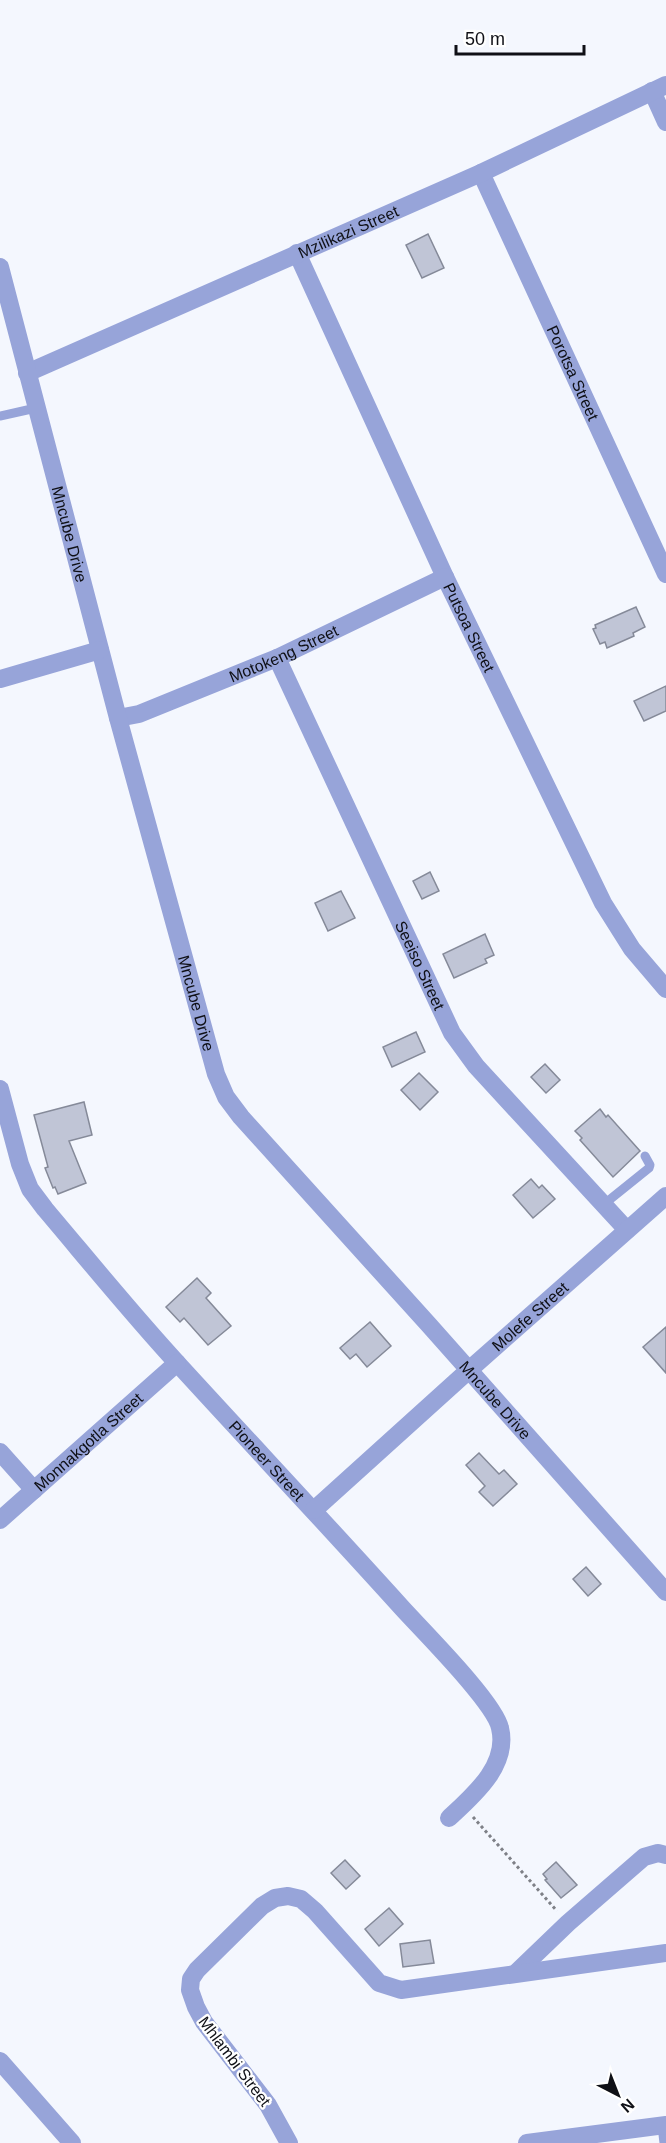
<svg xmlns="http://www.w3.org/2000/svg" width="666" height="2143" font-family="Helvetica,sans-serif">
	<rect width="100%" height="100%" fill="#f4f7fe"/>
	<!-- building -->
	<g fill="#c0c5d6" stroke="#858a99" stroke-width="1.5">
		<path d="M428,234l16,34 -22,10 -16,-33z"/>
		<path d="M636,607l9,20 -12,6 1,3 -27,12 -2,-6 -5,2 -7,-15 3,-1 -1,-3z"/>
		<path d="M666,686v25l-22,10 -10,-20z"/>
		<path d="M430,872l9,19 -17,8 -9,-18z"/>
		<path d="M341,891l14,27 -27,13 -13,-28z"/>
		<path d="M485,934l9,21 -9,4 2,4 -33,15 -11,-24z"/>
		<path d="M416,1032l9,20 -33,15 -9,-20z"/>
		<path d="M545,1064l15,16 -14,13 -15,-16z"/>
		<path d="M419,1073l19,19 -18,18 -19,-20z"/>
		<path d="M84,1102l8,33 -23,6 17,42 -28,11 -3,-7 -2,1 -8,-20 3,-1 -14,-52z"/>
		<path d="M600,1109l6,8 2,-2 32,36 -27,26 -33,-37 2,-2 -7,-7z"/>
		<path d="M531,1179l8,9 3,-3 13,14 -22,19 -20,-23z"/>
		<path d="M197,1278l14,15 -5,5 25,28 -23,19 -24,-27 -4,4 -14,-15z"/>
		<path d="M370,1322l21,24 -24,21 -11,-13 -6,5 -10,-11z"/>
		<path d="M666,1327v46l-23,-26z"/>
		<path d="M479,1453l20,21 5,-4 13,14 -24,22 -14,-14 6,-6 -19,-21z"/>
		<path d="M586,1567l15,17 -13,12 -15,-17z"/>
		<path d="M345,1860l15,16 -14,13 -15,-16z"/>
		<path d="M556,1862l21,23 -16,13 -16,-18 2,-1 -4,-5z"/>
		<path d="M389,1908l14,16 -24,22 -14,-17z"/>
		<path d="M430,1940l4,23 -31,4 -3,-23z"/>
	</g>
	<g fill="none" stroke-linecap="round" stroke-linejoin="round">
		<!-- path -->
		<path stroke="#7e8087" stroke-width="3" stroke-dasharray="3 3" stroke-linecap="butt" d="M473,1817l84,94"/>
		<!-- service -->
		<g stroke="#97a4d9" stroke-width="9">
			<path d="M0,416l36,-8"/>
			<path d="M603,1205l46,-37 1,-3 -5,-9"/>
			<path d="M662,2126l2,17"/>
		</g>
		<!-- minor -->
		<g stroke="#97a4d9" stroke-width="18">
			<path d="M652,91l14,31"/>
			<path id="s1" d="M481,173l185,401"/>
			<path id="s2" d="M297,253l148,324 158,326 29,46 34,40"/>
			<path id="s3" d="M27,373l454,-200 185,-88"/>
			<path id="s4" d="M277,658l175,375 24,33 151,164"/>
			<path id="s5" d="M118,718l21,-4 138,-56 168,-81"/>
			<path id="s6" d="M0,1089l20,75 10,25 15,20c44,52 87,105 133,155 75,82 151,163 225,245 20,22 92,94 97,119 9,37 -26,67 -51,90"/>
			<path d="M0,1452l34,38"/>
			<path id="s7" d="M314,1510l155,-140 197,-174"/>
			<path id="s8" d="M0,1520l177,-157"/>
			<path d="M517,1972l51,-49 76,-66 14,-4 8,2"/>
			<path d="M0,2061l72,82"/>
			<path d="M289,2143l-21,-38 -64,-83 -8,-15 -6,-17 1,-11 6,-9 65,-64 13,-8 13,-2 13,3 14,12 64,72 22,7 265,-37"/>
			<path d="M527,2143l139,-18"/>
		</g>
		<!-- tertiary -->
		<g stroke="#97a4d9" stroke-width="18">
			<path id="s9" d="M0,267l118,451 98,356 10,23 15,20 188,208 237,267"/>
			<path d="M0,679l100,-29"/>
		</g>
	</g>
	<g text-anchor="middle" stroke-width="4.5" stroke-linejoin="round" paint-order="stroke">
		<!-- street labels -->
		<g font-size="16" fill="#0f1016" stroke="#fff">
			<text dy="6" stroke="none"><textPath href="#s3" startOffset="351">Mzilikazi Street</textPath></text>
			<text dy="6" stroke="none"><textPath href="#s1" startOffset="220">Porotsa Street</textPath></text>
			<text dy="6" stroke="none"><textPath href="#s9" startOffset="276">Mncube Drive</textPath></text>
			<text dy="6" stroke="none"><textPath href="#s2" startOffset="412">Putsoa Street</textPath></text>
			<text dy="6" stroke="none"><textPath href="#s5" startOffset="178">Motokeng Street</textPath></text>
			<text dy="6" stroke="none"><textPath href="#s4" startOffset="339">Seeiso Street</textPath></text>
			<text dy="6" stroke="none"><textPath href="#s9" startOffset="762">Mncube Drive</textPath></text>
			<text dy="6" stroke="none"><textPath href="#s7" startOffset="290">Molefe Street</textPath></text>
			<text dy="6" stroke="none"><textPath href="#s9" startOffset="1266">Mncube Drive</textPath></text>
			<text dy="6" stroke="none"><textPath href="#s8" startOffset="118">Monnakgotla Street</textPath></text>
			<text dy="6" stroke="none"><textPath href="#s6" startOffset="465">Pioneer Street</textPath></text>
			<text transform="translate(235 2061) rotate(53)" y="6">Mhlambi Street</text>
		</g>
	</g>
	<!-- north arrow -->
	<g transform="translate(618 2095) rotate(138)" stroke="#ffffff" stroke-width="4.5" paint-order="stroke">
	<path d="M0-4.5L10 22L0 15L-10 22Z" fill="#0f1016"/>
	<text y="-9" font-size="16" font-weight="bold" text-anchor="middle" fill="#0f1016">N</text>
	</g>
	<!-- scale -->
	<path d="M456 45v9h128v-9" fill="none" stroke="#0f1016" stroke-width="3"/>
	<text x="465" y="45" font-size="18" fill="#0f1016" stroke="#ffffff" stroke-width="4.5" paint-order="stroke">50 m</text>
</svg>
